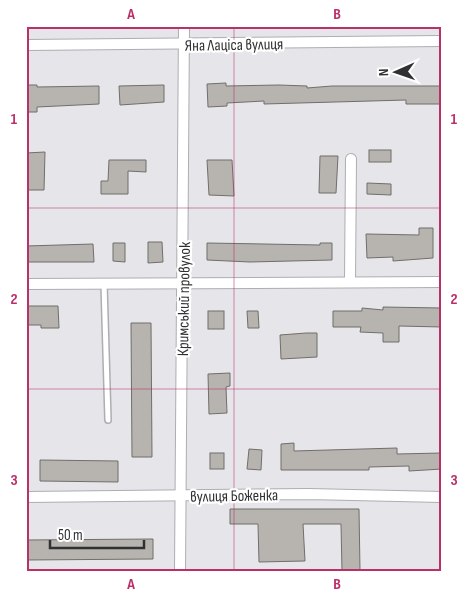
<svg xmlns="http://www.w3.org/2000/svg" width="468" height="597" font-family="'Sofia Sans Condensed',sans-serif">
	<rect width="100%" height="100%" fill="#e5e5ea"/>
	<!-- building -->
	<g fill="#b7b4b0" stroke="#716e6b">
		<path d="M226,83v3l53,-1 28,1v2l25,-2h110v18h-36v-4l-142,4v-3l-37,2v3l-19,1 -1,-23z"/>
		<path d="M26,85h11v2l62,-1v18l-62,3v5h-11z"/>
		<path d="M164,85v17l-44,3 -1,-19z"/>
		<rect x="369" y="150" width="22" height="12"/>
		<path d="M45,152l-1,38h-18v-37z"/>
		<path d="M320,156h18l-2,37h-17z"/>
		<path d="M109,160h37v12l-18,-1v23h-27v-13h7z"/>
		<path d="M207,160h25l2,36 -25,-1z"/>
		<path d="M367,183l24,1v11l-24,-1z"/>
		<path d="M419,228h14v30l-40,3v-4l-26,1 -1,-24 53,1z"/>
		<path d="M148,242h14l1,20 -15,1z"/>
		<path d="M113,243h12v19l-12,-1z"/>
		<path d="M207,243l113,2v-2h12v17l-82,2 -43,-2z"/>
		<path d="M93,244l1,18h-68v-16z"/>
		<path d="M26,306h32l1,22h-18v-3h-15z"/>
		<path d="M383,307l59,1v19l-43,-1v16h-16v-9l-23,-1 1,-5h-28v-16h29v-3l21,2z"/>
		<rect x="208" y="311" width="16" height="18"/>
		<path d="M247,311h11l1,17h-11z"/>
		<path d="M131,323h20l1,134h-20z"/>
		<path d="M306,333h11v24l-36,2 -1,-24z"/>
		<path d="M230,373v13l-4,1 1,26 -18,1 -1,-40z"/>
		<path d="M294,443v8l103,-3v6l45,-1v16l-33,2v-5l-40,1v3h-88v-26z"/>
		<path d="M249,449l13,1 -1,20 -14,-1z"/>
		<rect x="210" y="453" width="14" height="16"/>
		<path d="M40,460l78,1v21l-78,-1z"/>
		<path d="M230,509h129l1,62h-18l-1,-47h-38l2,37 -46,1 -1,-38h-28z"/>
		<path d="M153,539v20l-127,1v-20z"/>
	</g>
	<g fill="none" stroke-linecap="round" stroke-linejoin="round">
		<defs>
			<path id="lane" d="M104,284l4,136"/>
			<g id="street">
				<path d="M26,45l416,-4"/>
				<path d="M350,282l1,-123"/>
				<path d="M26,284l416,-2"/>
				<path d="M26,497l282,-3 134,3"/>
				<path d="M180,571l4,-545"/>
			</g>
		</defs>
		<!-- lane casing -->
		<use href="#lane" stroke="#adaeb2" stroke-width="8"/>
		<!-- street casing -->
		<use href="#street" stroke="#adaeb2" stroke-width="12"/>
		<!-- lane -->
		<use href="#lane" stroke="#fff" stroke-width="5"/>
		<!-- street -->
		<use href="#street" stroke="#fff" stroke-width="10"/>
	</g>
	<!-- grid -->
	<path fill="none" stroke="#ba3069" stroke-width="1" stroke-opacity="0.55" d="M234,26v545M26,208h416M26,389h416"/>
	<g text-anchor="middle" stroke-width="4.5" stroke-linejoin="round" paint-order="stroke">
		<!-- street labels -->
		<g font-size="16" fill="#303132" stroke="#fff">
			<text transform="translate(234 44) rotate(-1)" y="6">Яна Лаціса вулиця</text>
			<text transform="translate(183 299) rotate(-89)" y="6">Кримський провулок</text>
			<text transform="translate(234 495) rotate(-1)" y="6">вулиця Боженка</text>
		</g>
	</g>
	<!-- border -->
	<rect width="468" height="597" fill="none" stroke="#ffffff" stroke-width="55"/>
	<!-- north arrow -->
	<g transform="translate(396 72) rotate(268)" stroke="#ffffff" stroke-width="4" paint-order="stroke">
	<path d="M0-4L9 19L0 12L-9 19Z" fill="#303132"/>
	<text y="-8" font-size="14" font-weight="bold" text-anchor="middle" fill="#303132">N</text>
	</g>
	<!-- scale -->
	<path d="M50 540v8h94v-8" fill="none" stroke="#303132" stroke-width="2.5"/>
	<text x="58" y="540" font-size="15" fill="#303132" stroke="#ffffff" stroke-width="4" paint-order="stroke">50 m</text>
	<rect x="28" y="28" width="412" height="542" fill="none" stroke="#ba3069" stroke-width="2"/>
	<g font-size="16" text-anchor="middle" font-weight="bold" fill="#ba3069">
		<text x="131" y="19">A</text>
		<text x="337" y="19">B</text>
		<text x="14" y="124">1</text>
		<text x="454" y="124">1</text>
		<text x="14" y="304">2</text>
		<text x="454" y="304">2</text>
		<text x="14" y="485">3</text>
		<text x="454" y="485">3</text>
		<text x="131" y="589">A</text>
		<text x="337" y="589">B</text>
	</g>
</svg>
